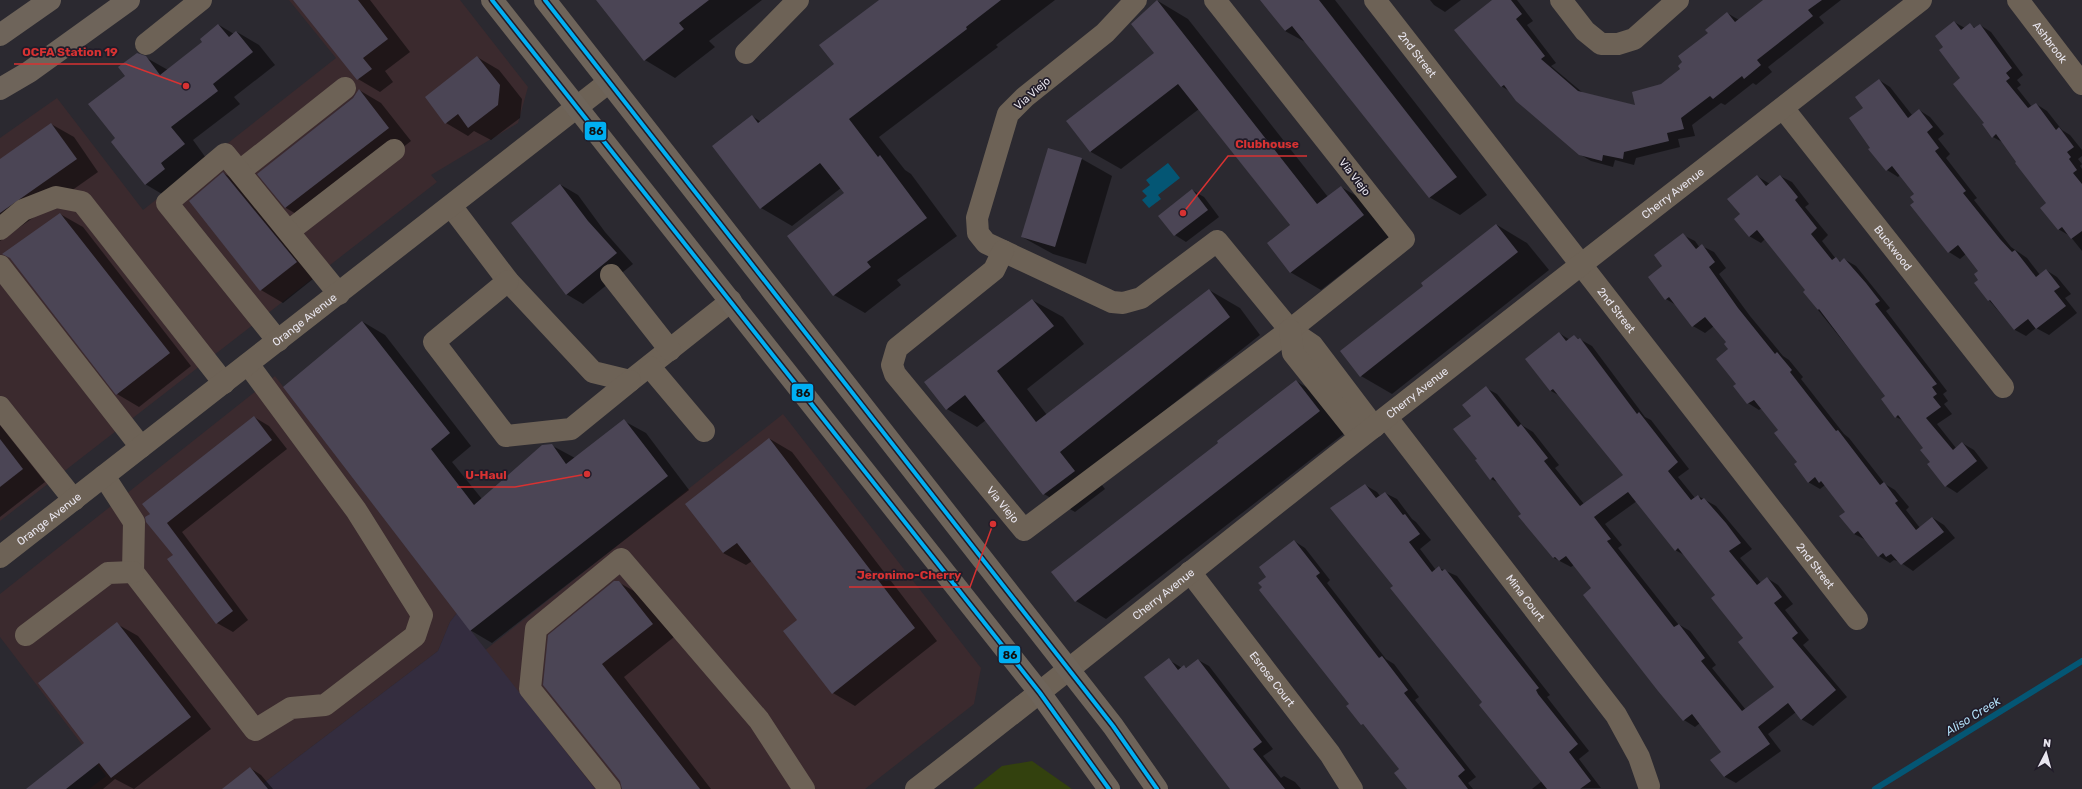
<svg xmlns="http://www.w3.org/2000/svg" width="2082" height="789" font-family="Rubik,sans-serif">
	<rect width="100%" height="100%" fill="#2b2930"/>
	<!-- commercial -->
	<g fill="#3b2a2e">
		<path d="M289,0h171l68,87 -10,36 -87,52 6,7 -437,339v-383l57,-40 86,112 193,-152z"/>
		<path d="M275,376l182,237 -7,9 -12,29 -182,138h-167l17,-13 -106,-139v-43z"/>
		<path d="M783,414l198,254 -7,36 -109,85h-270l-111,-138z"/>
	</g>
	<!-- built -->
	<path fill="#342d3f" d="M457,613l138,176h-339l182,-138 12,-29z"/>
	<!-- green -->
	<path fill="#33410e" d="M1032,761l40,28h-99l29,-23z"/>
	<!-- water -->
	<path fill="#045674" d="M1168,163l12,15 -22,17 3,4 -12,9 -7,-8 5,-4 -5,-5 8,-6 -4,-5z"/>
	<!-- shadow -->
	<g fill="#0007" fill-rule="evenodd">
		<path d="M295,0h75l40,52 -25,19 8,11 -13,10 -22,-13z"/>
		<path d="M597,0h165l-53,41 6,6 -40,31 -30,-18z"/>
		<path d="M881,0h174l-59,45 2,2 -119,90 26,33 6,4 46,62 -60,44 4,5 -36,28 -31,-18 11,-102 -4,-5 -49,38 -31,-18 -9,-92 9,6 74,-57z"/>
		<path d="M1262,0h73l152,195 -27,20 -31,-18 -122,-154 -22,-12z"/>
		<path d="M1430,0h31l-16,12 -11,-7z"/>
		<path d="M1494,0h23l16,21 -6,4 29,38 -5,3 32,27 54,13 45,-37 45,-56 12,7 26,-20h76l-22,17 5,6 -56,44 4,5 -16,13 -3,-2 -28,22 -4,-2 -29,22 3,11 -17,3 2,8 -44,11 -2,7 -19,-5 -2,7 -22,-6 -12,-7 -68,-62 -10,-6z"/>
		<path d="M1158,1l30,18 140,178 13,-10 31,18 22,28 -73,57 -31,-18 1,-46 -92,-117 -78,60 -30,-17 -24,-30 88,-69z"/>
		<path d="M1954,22l11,6 5,-3 6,3 4,-3 11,7 32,43 -6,5 4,5 -4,3 15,19 4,-3 11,7 15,19 8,5 12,15v6l-4,3 4,5 -2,2 2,3v82l-12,-15 -12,-7 -10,-26 -44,-60 -11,-6 -48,-90z"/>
		<path d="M219,25l15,9 3,-2 22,13 16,20 -41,32 6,7 -47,36 13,18 -39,39 -22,-13 -28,-46 9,-62 19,-19 23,13 35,-28z"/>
		<path d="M477,57l22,13 23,29 -2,19 -29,22 -17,-9 -6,5 -22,-13z"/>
		<path d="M1879,80l11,7 22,28 7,-5 11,7 14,17 -6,5 12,15 -4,4 31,40 -3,2 37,47 16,11 13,17 6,-5 11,7 14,17 -6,4 12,15 -28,22 -13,-7 -10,8 -11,-6 -40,-46 5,-4v-9l-14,-17 -6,5 -11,-7 -34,-49 1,-8 -16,-20 -2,2 -11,-7 -15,-22 -7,-40z"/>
		<path d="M359,90l22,13 30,38 -103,80 -22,-13 -28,-34 95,-76z"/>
		<path d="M51,124l23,13 24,35 -98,69v-81z"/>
		<path d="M1082,159l30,17 -26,88 -33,-10 -31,-17z"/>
		<path d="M223,173l23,13 72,89 -35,28 -22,-13z"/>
		<path d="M1757,176l13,8 10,-8 12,6 17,22 -4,3 23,28 -6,6 14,18 6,3 2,-3 12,7 34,42 -4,3 61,80 -4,3 5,7 -4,3 8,10 -15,10 19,24 6,-5 12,7 14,18 -31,25 -11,-7 -22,-38 -20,-27 -8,-4 -9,-21 -69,-86 -11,-20 -42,-51 -4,4 -12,-7 -8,-22z"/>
		<path d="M561,185l17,10 27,37 28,32 -50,40 -17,-10z"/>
		<path d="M1192,190l12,7 15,20 -33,25 -11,-7z"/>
		<path d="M60,214l23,13 108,139 -52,41 -22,-13z"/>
		<path d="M1497,225l30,18 22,27 -157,124 -31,-18 63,-90z"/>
		<path d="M1683,235l12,6 5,7 2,-2 12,6 12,16 -7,6 31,42 33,40 6,4 14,17 -2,2 43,55 5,4 36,46 10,6 14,17 -3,3 14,18 13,-10 11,7 11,13 -42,33 -13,-9 -6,-2 -4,3 -11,-7 -13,-16 -12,-6 -8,-22 -21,-27 -5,4 -12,-7 -28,-52 -18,-22 -3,2 -11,-7 -13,-17 3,-2 -11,-42 -13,-16 -9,7 -12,-7 -17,-21 -10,-6 -3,-32z"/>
		<path d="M1209,290l31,18 20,27 -170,135 15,19 -30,23 -31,-18 -58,-74 -9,7 -30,-18 85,-109 31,17 21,27 -57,45 20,26z"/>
		<path d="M363,322l22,13 86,111 -19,16 30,37 69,-54 24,13 49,-37 22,12 43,57 -197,153 -22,-13z"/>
		<path d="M1559,333l11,7 4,-4 18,10 53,71 6,3 38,49 -11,8 17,21 3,-2 18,10 36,43 -12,9 21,25 6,-5 11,7 15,19 -8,6 24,30 -6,5 44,52 -34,29 -12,-7 -5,-7 -28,22 13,17 -45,32 -11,-6 -13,-17 10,-8 -22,-29 -5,4 -11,-7 -91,-132 -19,-23 -3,2 -17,-9 -55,-75 -8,-4 -13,-20 -6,-43 14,-28 11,6 26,32 10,6 26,33 -4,3 29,36 40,-29 -64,-79 -9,-5 -25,-32zM1637,501l38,49 11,6 30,40 59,92 -29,22 -34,-42 4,-3 -26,-34 -12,-7 -60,-76 4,-3 -17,-21z"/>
		<path d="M1296,381l30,18 24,30 -244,190 -30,-18 144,-158z"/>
		<path d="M254,417l15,9 18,23 -105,83 66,88 -15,12 -16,-9 -43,-68 -28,-37z"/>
		<path d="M0,425l45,57 -45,35z"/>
		<path d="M770,439l22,13 145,189 -82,65 -22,-13 -35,-73 -46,-59 -6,4 -23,-12z"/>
		<path d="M1365,485l12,7 3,4 5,-3 12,6 15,20 4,3 15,18 -11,9 16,21 3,-2 18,8 93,119 -3,2 3,4 39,50 -10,8 22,29 -69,1 10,-8 -58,-79z"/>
		<path d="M1294,541l11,7 25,32 -3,3 59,76 8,5 25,33 -4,3 61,77 -8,6 5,6h-65l-8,-20 -52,-63 2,-2 -87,-117 4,-10z"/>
		<path d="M618,582l23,13 33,42 -50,40 87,112h-88l-2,-8 -77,-96z"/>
		<path d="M117,624l21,12 73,93 -77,60 -19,-10 -12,10h-72l55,-46z"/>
		<path d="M1169,660l13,8 2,-2 3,2 11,-8 11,6 64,83 -10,7 18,22 3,-2 11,6 6,7h-69z"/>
		<path d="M250,768l11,7 12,14h-49z"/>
	</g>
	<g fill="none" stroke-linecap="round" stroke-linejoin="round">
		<!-- stream -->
		<path stroke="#045674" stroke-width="6" d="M1875,789l207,-128"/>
	</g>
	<!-- building -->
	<g fill="#4b4555" fill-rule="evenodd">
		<path d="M293,0h65l30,39 -25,19 9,11 -15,11z"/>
		<path d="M596,0h113l-30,23 5,6 -40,32z"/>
		<path d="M879,0h122l-35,27 1,2 -118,90 29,38 2,-2 47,63 -60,44 4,5 -38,29 -46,-60 57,-43 -24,-30 -60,46 -48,-63 40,-31 6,8 76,-59 -15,-19z"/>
		<path d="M1157,0l160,204 24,-18 23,29 -74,58 -23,-30 23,-18 -112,-141 -88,68 -24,-31 88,-68 -23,-29z"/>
		<path d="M1260,0h59l138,177 -28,21 -137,-172 -7,5z"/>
		<path d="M1492,0h19l11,14 -6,5 29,37 -4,3 37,32 57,14 -3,-13 29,-8 19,-15 -2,-3 4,-4 -4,-6 30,-23 -3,-3 22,-18 8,10 28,-22h59l-14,10 5,6 -56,44 4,5 -17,14 -2,-3 -29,23 -3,-3 -29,22 3,11 -17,4 2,8 -45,11 -1,7 -20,-4 -1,6 -23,-6 -63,-54 -12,-16 -3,2 -47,-57z"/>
		<path d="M1954,21l7,9 9,-7 4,5 6,-4 32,44 -6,5 4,5 -4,3 22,27 8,-5 20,27 3,-3 15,20 -7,5 4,5 -2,2 8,11 -4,3 9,11v47l-11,8 -9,-12 -4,3 -18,-22 6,-5 -31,-40 1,-1 -20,-28 -4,4 -10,-14 2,-1 -31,-39 7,-6 -21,-28 4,-3 -8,-11z"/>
		<path d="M218,24l11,13 7,-6 17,21 -40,32 5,7 -47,36 14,17 -24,19 4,6 -20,16 -34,-43 4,-4 -27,-34 37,-28 -7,-9 19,-14 9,3 14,19 42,-33 -2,-3z"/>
		<path d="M477,56l23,29 -2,20 -30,23 -10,-14 -13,10 -20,-27z"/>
		<path d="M1879,79l29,39 11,-9 14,18 -6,5 12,16 -4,3 31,40 -3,2 37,46 12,13 3,-2 21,27 10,-8 14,18 -6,4 12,15 -30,23 -8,-10 -14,11 -24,-30 -2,1 -14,-18 4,-3 -4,-6 4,-3 -20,-26 -10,8 -38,-48 4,-3 -4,-5 4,-3 -22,-28 -6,5 -18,-22 2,-1 -21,-30 14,-10 -8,-11z"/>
		<path d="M359,89l30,39 -104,80 -28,-34 96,-76z"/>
		<path d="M51,123l26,36 -77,54v-54z"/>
		<path d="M1048,148l34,10 -27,89 -34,-10z"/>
		<path d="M223,172l74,90 -37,29 -71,-90z"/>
		<path d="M1757,175l9,11 14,-11 18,22 -3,3 22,28 -6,6 21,26 4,-3 4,5 4,-4 22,25 14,18 -5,3 62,80 -5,3 5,7 -4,3 8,10 -15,11 27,32 9,-8 15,19 -32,26 -18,-23 3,-2 -10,-12 3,-2 -25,-33 -3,3 -14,-19 4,-3 -66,-87 -1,1 -15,-18 2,-2 -48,-60 -8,7 -15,-18 6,-5 -13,-15z"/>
		<path d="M560,184l28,37 29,32 -51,42 -55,-72z"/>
		<path d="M1192,189l16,21 -34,26 -16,-20z"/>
		<path d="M60,213l110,140 -54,42 -106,-137 -8,-4z"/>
		<path d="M1496,224l22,28 -158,125 -20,-26 83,-65 -2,-3z"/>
		<path d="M1683,233l13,16 6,-5 13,18 -6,5 29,41 37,46 2,-2 15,18 -2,2 46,59 2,-1 42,55 4,-3 14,19 -3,2 21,27 16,-13 12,15 -43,33 -10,-11 -5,3 -3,-4 -5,4 -20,-26 -4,3 -15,-18 6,-4 -24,-31 -2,2 -4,-6 -7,6 -14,-19 3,-2 -23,-29 4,-3 -24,-30 -7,4 -14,-18 3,-2 -20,-25 12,-10 -4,-5 2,-2 -21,-25 -13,10 -23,-30 -4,3 -17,-23 14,-11 -8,-11z"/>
		<path d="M1209,289l21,28 -170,135 15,19 -32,24 -78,-100 -19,15 -22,-28 108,-83 22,27 -57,45 39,51z"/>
		<path d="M362,321l88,112 -19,16 43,56 68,-60 10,-1 14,20 58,-45 44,57 -198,155 -187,-244z"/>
		<path d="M1559,332l7,9 8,-6 4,4 2,-1 57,76 2,-2 39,50 -10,9 23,29 7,-5 3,5 3,-2 22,25 15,20 -12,8 28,34 10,-8 15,20 -8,6 24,30 -6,5 44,52 -35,30 -13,-17 -30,24 12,17 -46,33 -14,-17 11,-8 -29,-38 -9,7 -25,-30 -75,-96 8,-7 -25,-32 -7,5 -4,-4 -2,1 -35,-42 3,-2 -28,-37 -3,3 -15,-20 2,-1 -24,-30 18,-13 -9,-11 24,-19 32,41 3,-3 27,34 -4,3 36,45 43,-31 -70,-86 -3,2 -25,-32zM1628,492l47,59 3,-3 37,47 -4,3 32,40 -5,4 36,45 -32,24 -41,-50 4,-3 -26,-34 -5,3 -67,-86 4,-2 -17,-22z"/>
		<path d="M1296,380l24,31 -245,191 -24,-30 167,-129 -1,-2z"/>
		<path d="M254,416l18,24 -105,83 66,88 -17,13 -49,-65 6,-4 -27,-33 -1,-5 5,-3 -8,-10z"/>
		<path d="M769,438l146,190 -83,66 -49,-63 14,-11 -60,-77 -14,10 -38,-49z"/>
		<path d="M0,439l23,30 -23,18z"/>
		<path d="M1365,484l11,14 9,-6 18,23 2,-1 15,20 -11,8 23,30 7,-6 3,5 3,-2 94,119 -3,2 2,4 40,50 -9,8 22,29 -11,8h-33l-68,-84 3,-3 -92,-114 3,-2 -63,-78z"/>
		<path d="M1294,540l26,33 -4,3 63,82 3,-2 26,34 -4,3 61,77 -7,6 10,13h-61l-13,-16 5,-4 -36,-45 -2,1 -15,-19 3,-2 -90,-114 3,-3 -4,-4 8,-6 -7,-10z"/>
		<path d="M614,581h5l34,43 -51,40 98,125h-78l-2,-8 -77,-96 5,-50z"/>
		<path d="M117,622l74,95 -80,61 -12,-15 -33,26h-40l58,-46 -46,-60z"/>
		<path d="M1169,658l9,12 6,-5 2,3 12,-9 64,83 -9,7 32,40h-55l-86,-112z"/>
		<path d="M250,767l18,22h-46z"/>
	</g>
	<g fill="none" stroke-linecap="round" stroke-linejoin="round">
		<!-- minor -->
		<g stroke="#6d6256" stroke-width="22">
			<path d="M1136,0l-31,33 -80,64 -17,17 -31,104 1,15 8,10 126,59 11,1 18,-5 76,-57 73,89 22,15 62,82"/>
			<path id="s1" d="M1375,0l482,619"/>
			<path d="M1561,0l24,31 16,13h17l16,-5 44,-39"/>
			<path id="s2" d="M2018,0l64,84"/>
			<path d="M146,44l55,-44"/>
			<path d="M746,53l52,-53"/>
			<path id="s3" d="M1783,108l220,279"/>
			<path d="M240,171l105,-83"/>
			<path d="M451,206l57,75 85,91 37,9 101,-80"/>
			<path d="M0,229l23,-19 33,-13 26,5 142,181"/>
			<path d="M289,231l105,-81"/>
			<path id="s4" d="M1003,251l-9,19 -97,78 -5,17 3,9 129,156 266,-200 114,-91 -189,-239"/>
			<path d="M0,266l141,181"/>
			<path d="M611,275l59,75"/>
			<path d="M508,281l-74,61 72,94 65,-7 59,-48"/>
			<path d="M1290,330l3,23 67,84"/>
			<path d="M278,341l-111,-138 58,-49 114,140"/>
			<path d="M650,367l54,64"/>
			<path d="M0,407l74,93"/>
			<path id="s5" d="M1387,418l229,297 23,42 10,29"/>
			<path d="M104,476l30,46 -1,50 122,158 36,-22 34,-3 90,-69 7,-21 -66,-105 -108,-146"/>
			<path id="s6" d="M0,557l609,-475"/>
			<path id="s7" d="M1190,572l140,182 22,35"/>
			<path d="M26,635l82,-62 25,-1"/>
			<path d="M610,789l-80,-100 6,-60 85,-70 138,161 45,69"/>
			<path id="s8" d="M916,789c144,-111 285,-226 428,-339 191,-151 385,-300 577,-450"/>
		</g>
		<!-- major -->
		<g stroke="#6e645a" stroke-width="22">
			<path d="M492,0l548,693 69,96"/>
			<path d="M545,0l568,726 44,63"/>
			<path d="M0,35l50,-35"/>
			<path d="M0,89l29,-17 100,-72"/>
		</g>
		<defs>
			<g id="bus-1">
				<path d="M492,0l548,693 69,96"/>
				<path d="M545,0l568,726 44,63"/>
			</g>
		</defs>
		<!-- bus-1 casing -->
		<use href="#bus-1" stroke="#211c29" stroke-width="7"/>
		<!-- bus-1 -->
		<use href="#bus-1" stroke="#00aff2" stroke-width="4"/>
	</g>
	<g text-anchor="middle" stroke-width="3.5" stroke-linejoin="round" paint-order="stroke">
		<!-- street labels -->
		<g font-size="11" fill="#e9e6ef" stroke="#211c29">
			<text dy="4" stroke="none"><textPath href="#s2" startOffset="53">Ashbrook</textPath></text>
			<text dy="4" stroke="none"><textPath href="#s1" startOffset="69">2nd Street</textPath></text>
			<text transform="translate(1032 93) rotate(-41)" y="4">Via Viejo</text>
			<text transform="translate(1355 177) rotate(52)" y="4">Via Viejo</text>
			<text dy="4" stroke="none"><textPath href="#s8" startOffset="963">Cherry Avenue</textPath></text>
			<text dy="4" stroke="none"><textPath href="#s3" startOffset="178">Buckwood</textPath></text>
			<text dy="4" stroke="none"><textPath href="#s1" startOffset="393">2nd Street</textPath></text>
			<text dy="4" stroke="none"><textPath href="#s6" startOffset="386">Orange Avenue</textPath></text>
			<text dy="4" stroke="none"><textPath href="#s8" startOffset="639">Cherry Avenue</textPath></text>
			<text dy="4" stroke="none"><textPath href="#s4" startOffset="342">Via Viejo</textPath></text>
			<text dy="4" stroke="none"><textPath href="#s6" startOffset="62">Orange Avenue</textPath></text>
			<text dy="4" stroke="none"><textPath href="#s1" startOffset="717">2nd Street</textPath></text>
			<text dy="4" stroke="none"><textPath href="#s8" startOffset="315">Cherry Avenue</textPath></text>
			<text dy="4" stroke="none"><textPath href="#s5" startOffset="227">Mina Court</textPath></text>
			<text dy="4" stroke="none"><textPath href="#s7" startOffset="135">Esrose Court</textPath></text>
		</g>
		<!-- water labels -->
		<g font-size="12" font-style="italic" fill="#b0ddf5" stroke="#211c29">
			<text transform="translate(1973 716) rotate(-32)" y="4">Aliso Creek</text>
		</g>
	</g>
	<!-- callouts -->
	<path fill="none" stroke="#d73232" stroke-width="1.5" d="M186 86L126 64H14M1183 213L1228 156H1307M587 474L515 487H457M993 524L970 587H849"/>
	<g fill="#d73232" stroke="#211c29" stroke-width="1.5">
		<circle cx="186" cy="86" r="4"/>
		<circle cx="1183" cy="213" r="4"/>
		<circle cx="587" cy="474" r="4"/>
		<circle cx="993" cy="524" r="4"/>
	</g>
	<g font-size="12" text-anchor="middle" font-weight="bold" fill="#d73232" stroke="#211c29" stroke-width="3.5" stroke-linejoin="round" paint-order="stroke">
		<text x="70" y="56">OCFA Station 19</text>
		<text x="1267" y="148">Clubhouse</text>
		<text x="486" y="479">U-Haul</text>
		<text x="909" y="579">Jeronimo-Cherry</text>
	</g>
	<g stroke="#211c29" stroke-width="1.5">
		<rect x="584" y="121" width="23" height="20" rx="4" fill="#00aff2"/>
		<rect x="791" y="383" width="23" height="19" rx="4" fill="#00aff2"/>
		<rect x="998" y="645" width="23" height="19" rx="4" fill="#00aff2"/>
	</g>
	<g font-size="11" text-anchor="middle" font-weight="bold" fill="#111">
		<text x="596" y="135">86</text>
		<text x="803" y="397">86</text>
		<text x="1010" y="659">86</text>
	</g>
	<!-- north arrow -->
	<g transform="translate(2046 753) rotate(6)" stroke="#211c29" stroke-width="3" paint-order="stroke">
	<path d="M0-3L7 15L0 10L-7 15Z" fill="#e9e6ef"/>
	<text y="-6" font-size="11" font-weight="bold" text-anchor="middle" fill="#e9e6ef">N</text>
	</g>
</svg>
